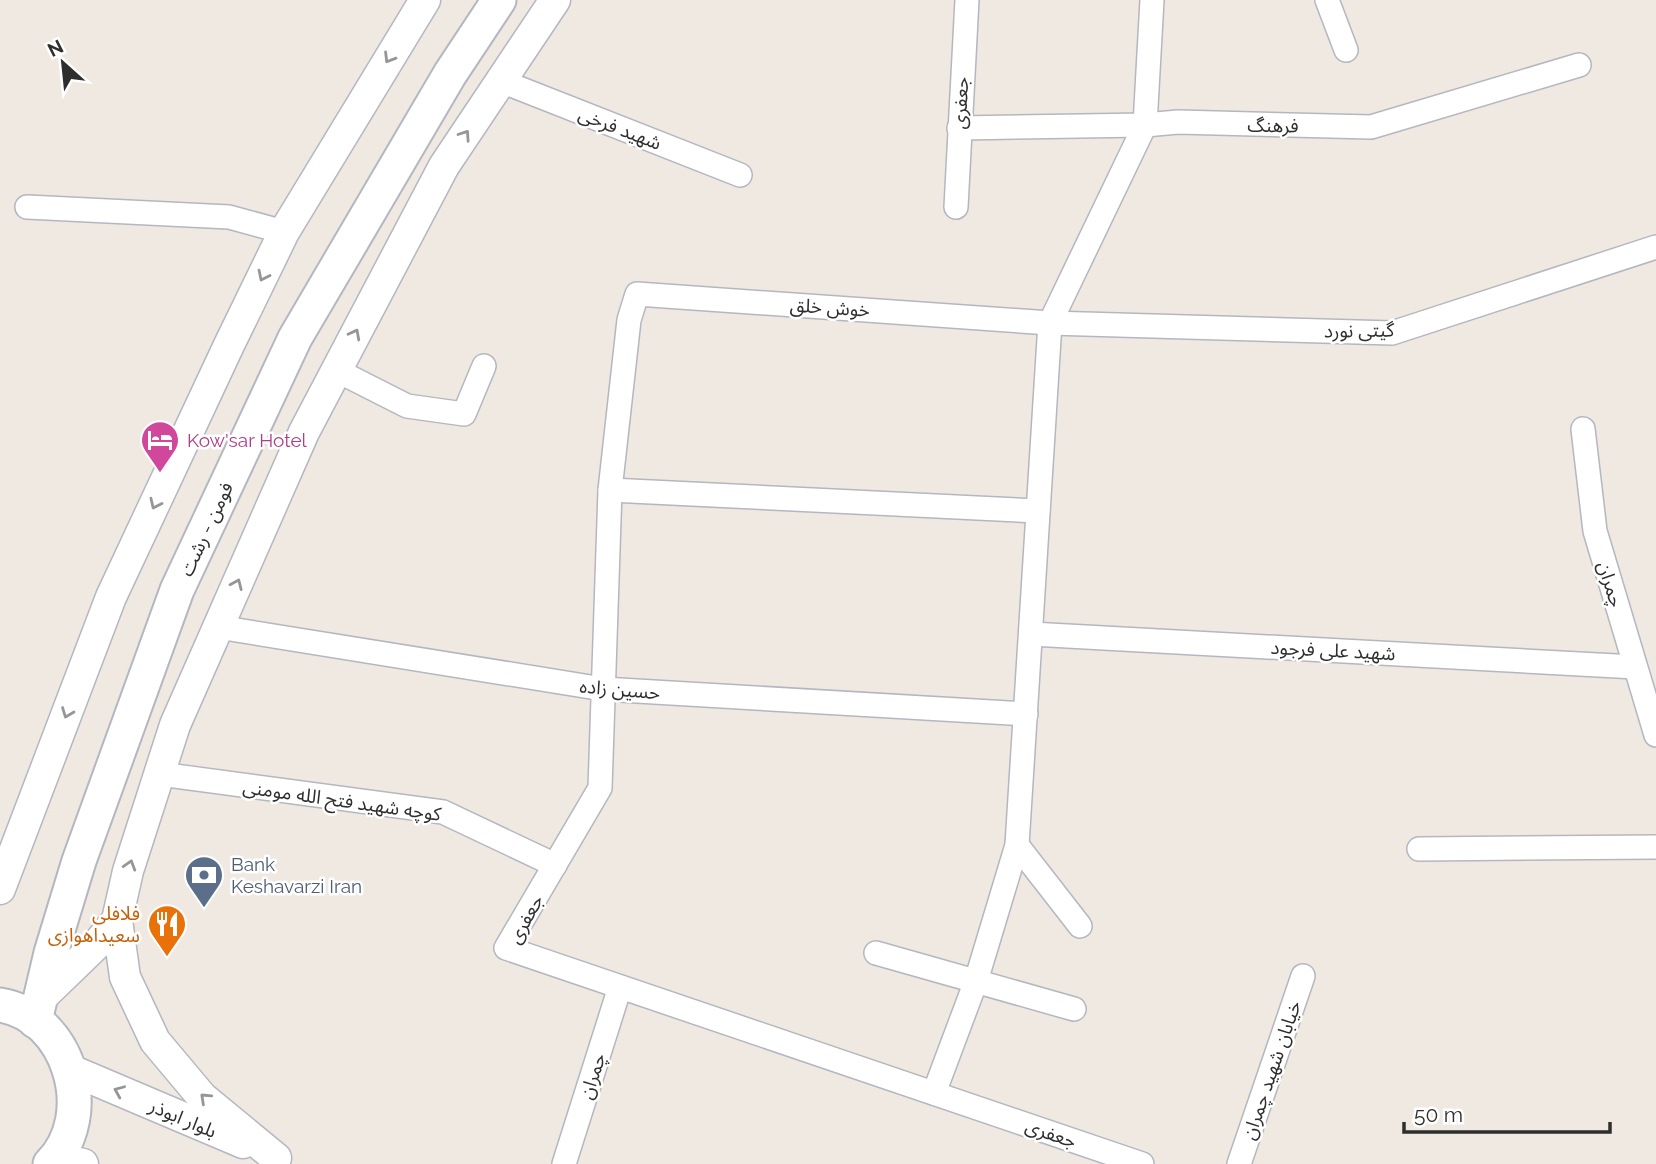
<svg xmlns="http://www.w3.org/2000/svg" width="1656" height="1164" font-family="Raleway,'Noto Sans Arabic',sans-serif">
	<rect width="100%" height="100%" fill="#efe9e1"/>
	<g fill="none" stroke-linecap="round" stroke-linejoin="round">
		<defs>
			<g id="minor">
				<path d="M1327,0l19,50"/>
				<path d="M501,81l239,94"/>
				<path d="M959,128l186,-3 33,-3 193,5 208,-62"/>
				<path d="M27,207l202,10 55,15"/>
				<path d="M956,207l11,-207"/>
				<path d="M336,370l71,36 57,8 20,-48"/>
				<path d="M1583,429l12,102 61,204"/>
				<path d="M610,490l428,21"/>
				<path d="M218,627l385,62 423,25"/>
				<path d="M1031,634l604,33"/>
				<path d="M160,774l283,38 112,53"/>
				<path d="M1017,845l63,81"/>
				<path d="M1419,849l237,-2"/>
				<path d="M876,953l198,56"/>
				<path d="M934,1093l42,-112 41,-136 33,-522 95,-198 7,-125"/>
				<path d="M564,1164l56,-177"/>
				<path d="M1142,1164l-636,-216 94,-160 10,-298 19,-170 8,-26 413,29 342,10 264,-86"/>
				<path d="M1239,1164l64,-188"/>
			</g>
			<g id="tertiary">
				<path d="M0,889l111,-292 118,-252 55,-113 141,-232"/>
				<path d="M117,920l8,57 30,64 47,56 74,61"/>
				<path d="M41,998l58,-56 18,-22 11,-49 47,-146 129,-293 140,-266 111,-166"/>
				<path d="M71,1070l172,73"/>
				<path d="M56,1158l27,6"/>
			</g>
			<g id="secondary">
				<path d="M0,1005c69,11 99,110 50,159"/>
				<path d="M35,1021l16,-68 28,-92 98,-271 118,-252 155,-264 49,-74"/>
			</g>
		</defs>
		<!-- minor casing -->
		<use href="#minor" stroke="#b4b7c1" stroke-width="26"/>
		<!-- tertiary casing -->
		<use href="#tertiary" stroke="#b4b7c1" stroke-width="33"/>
		<!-- secondary casing -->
		<use href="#secondary" stroke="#b4b7c1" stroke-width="37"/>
		<!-- minor -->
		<use href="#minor" stroke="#fff" stroke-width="23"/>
		<!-- tertiary -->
		<use href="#tertiary" stroke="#fff" stroke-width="30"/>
		<!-- secondary -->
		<use href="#secondary" stroke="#fff" stroke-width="33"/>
	</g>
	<!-- one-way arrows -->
	<defs><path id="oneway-chevron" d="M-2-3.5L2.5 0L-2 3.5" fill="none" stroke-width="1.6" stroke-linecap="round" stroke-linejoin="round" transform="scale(1.75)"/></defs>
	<g stroke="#969696">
		<use href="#oneway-chevron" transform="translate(389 58) rotate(121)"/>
		<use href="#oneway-chevron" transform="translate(465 135) rotate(-56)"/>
		<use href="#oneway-chevron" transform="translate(263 276) rotate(116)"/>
		<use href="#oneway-chevron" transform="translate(355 334) rotate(-62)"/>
		<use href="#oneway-chevron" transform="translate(155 504) rotate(115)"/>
		<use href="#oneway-chevron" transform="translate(237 584) rotate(-66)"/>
		<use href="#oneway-chevron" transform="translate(67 713) rotate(111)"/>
		<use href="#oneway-chevron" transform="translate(130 865) rotate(-73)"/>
		<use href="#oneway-chevron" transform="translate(119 1091) rotate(-157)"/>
		<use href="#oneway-chevron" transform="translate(205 1098) rotate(-137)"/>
	</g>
	<!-- icons -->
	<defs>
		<symbol id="hotel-pin" viewBox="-11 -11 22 30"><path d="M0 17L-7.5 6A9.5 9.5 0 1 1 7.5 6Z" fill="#d1479c" stroke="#fff"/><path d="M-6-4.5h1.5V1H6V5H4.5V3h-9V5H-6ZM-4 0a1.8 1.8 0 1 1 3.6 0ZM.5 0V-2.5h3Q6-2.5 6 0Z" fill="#fff"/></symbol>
		<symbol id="bank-pin" viewBox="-11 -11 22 30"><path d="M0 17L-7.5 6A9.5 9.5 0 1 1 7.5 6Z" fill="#5c6f8a" stroke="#fff"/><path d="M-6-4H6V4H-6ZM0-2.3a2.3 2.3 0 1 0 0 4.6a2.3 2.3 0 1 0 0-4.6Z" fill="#fff"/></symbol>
		<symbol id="restaurant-pin" viewBox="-11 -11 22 30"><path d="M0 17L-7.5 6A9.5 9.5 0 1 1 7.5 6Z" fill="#e8710a" stroke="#fff"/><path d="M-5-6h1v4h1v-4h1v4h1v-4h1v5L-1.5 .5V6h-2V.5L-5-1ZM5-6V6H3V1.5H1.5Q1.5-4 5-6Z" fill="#fff"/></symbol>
	</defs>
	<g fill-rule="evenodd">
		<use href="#hotel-pin" x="138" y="418" width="44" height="60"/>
		<use href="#bank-pin" x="182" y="853" width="44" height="60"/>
		<use href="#restaurant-pin" x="145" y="902" width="44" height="60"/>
	</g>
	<g text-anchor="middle" stroke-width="5" stroke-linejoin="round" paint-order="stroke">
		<!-- street labels -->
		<g font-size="19" fill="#2e2e2e" stroke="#fff">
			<text transform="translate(960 103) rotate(-87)" y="7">جعفری</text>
			<text transform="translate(1273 125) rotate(1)" y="7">فرهنگ</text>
			<text transform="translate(620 128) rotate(21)" y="7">شهید فرخی</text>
			<text transform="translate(830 307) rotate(4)" y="7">خوش خلق</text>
			<text transform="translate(1359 330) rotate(-1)" y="7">گیتی نورد</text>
			<text transform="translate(206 529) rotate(-65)" y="7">فومن - رشت</text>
			<text transform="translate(1611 584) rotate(73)" y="7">چمران</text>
			<text transform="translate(1333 650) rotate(3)" y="7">شهید علی فرجود</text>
			<text transform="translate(620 689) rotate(5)" y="7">حسین زاده</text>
			<text transform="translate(342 800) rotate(8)" y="7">کوچه شهید فتح الله مومنی</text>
			<text transform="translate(525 919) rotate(-61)" y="7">جعفری</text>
			<text transform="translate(1271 1070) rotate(-71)" y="7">خیابان شهید چمران</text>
			<text transform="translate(592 1076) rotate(-72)" y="7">چمران</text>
			<text transform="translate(183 1118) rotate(23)" y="7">بلوار ابوذر</text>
			<text transform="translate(1051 1133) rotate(19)" y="7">جعفری</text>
		</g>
		<!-- hotel labels -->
		<g font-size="19" fill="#b23c85" stroke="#fff" text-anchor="start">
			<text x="187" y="447">Kow'sar Hotel</text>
		</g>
		<!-- service labels -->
		<g font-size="19" fill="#4e5e75" stroke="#fff" text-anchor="start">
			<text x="231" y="871">Bank<tspan x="231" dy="22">Keshavarzi Iran</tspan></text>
		</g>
		<!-- food labels -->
		<g font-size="19" fill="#c56008" stroke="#fff" text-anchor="end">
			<text x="140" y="920">فلافلی<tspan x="140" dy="22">سعیداهوازی</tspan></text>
		</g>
	</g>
	<!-- north arrow -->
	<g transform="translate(63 63) rotate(333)" stroke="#ffffff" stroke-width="5" paint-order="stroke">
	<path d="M0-5L12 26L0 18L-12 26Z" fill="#2e2e2e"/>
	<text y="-10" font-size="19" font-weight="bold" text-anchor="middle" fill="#2e2e2e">N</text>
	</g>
	<!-- scale -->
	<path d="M1404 1122v10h206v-10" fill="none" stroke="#2e2e2e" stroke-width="3.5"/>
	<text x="1414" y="1122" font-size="21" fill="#2e2e2e" stroke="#ffffff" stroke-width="5" paint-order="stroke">50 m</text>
</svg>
